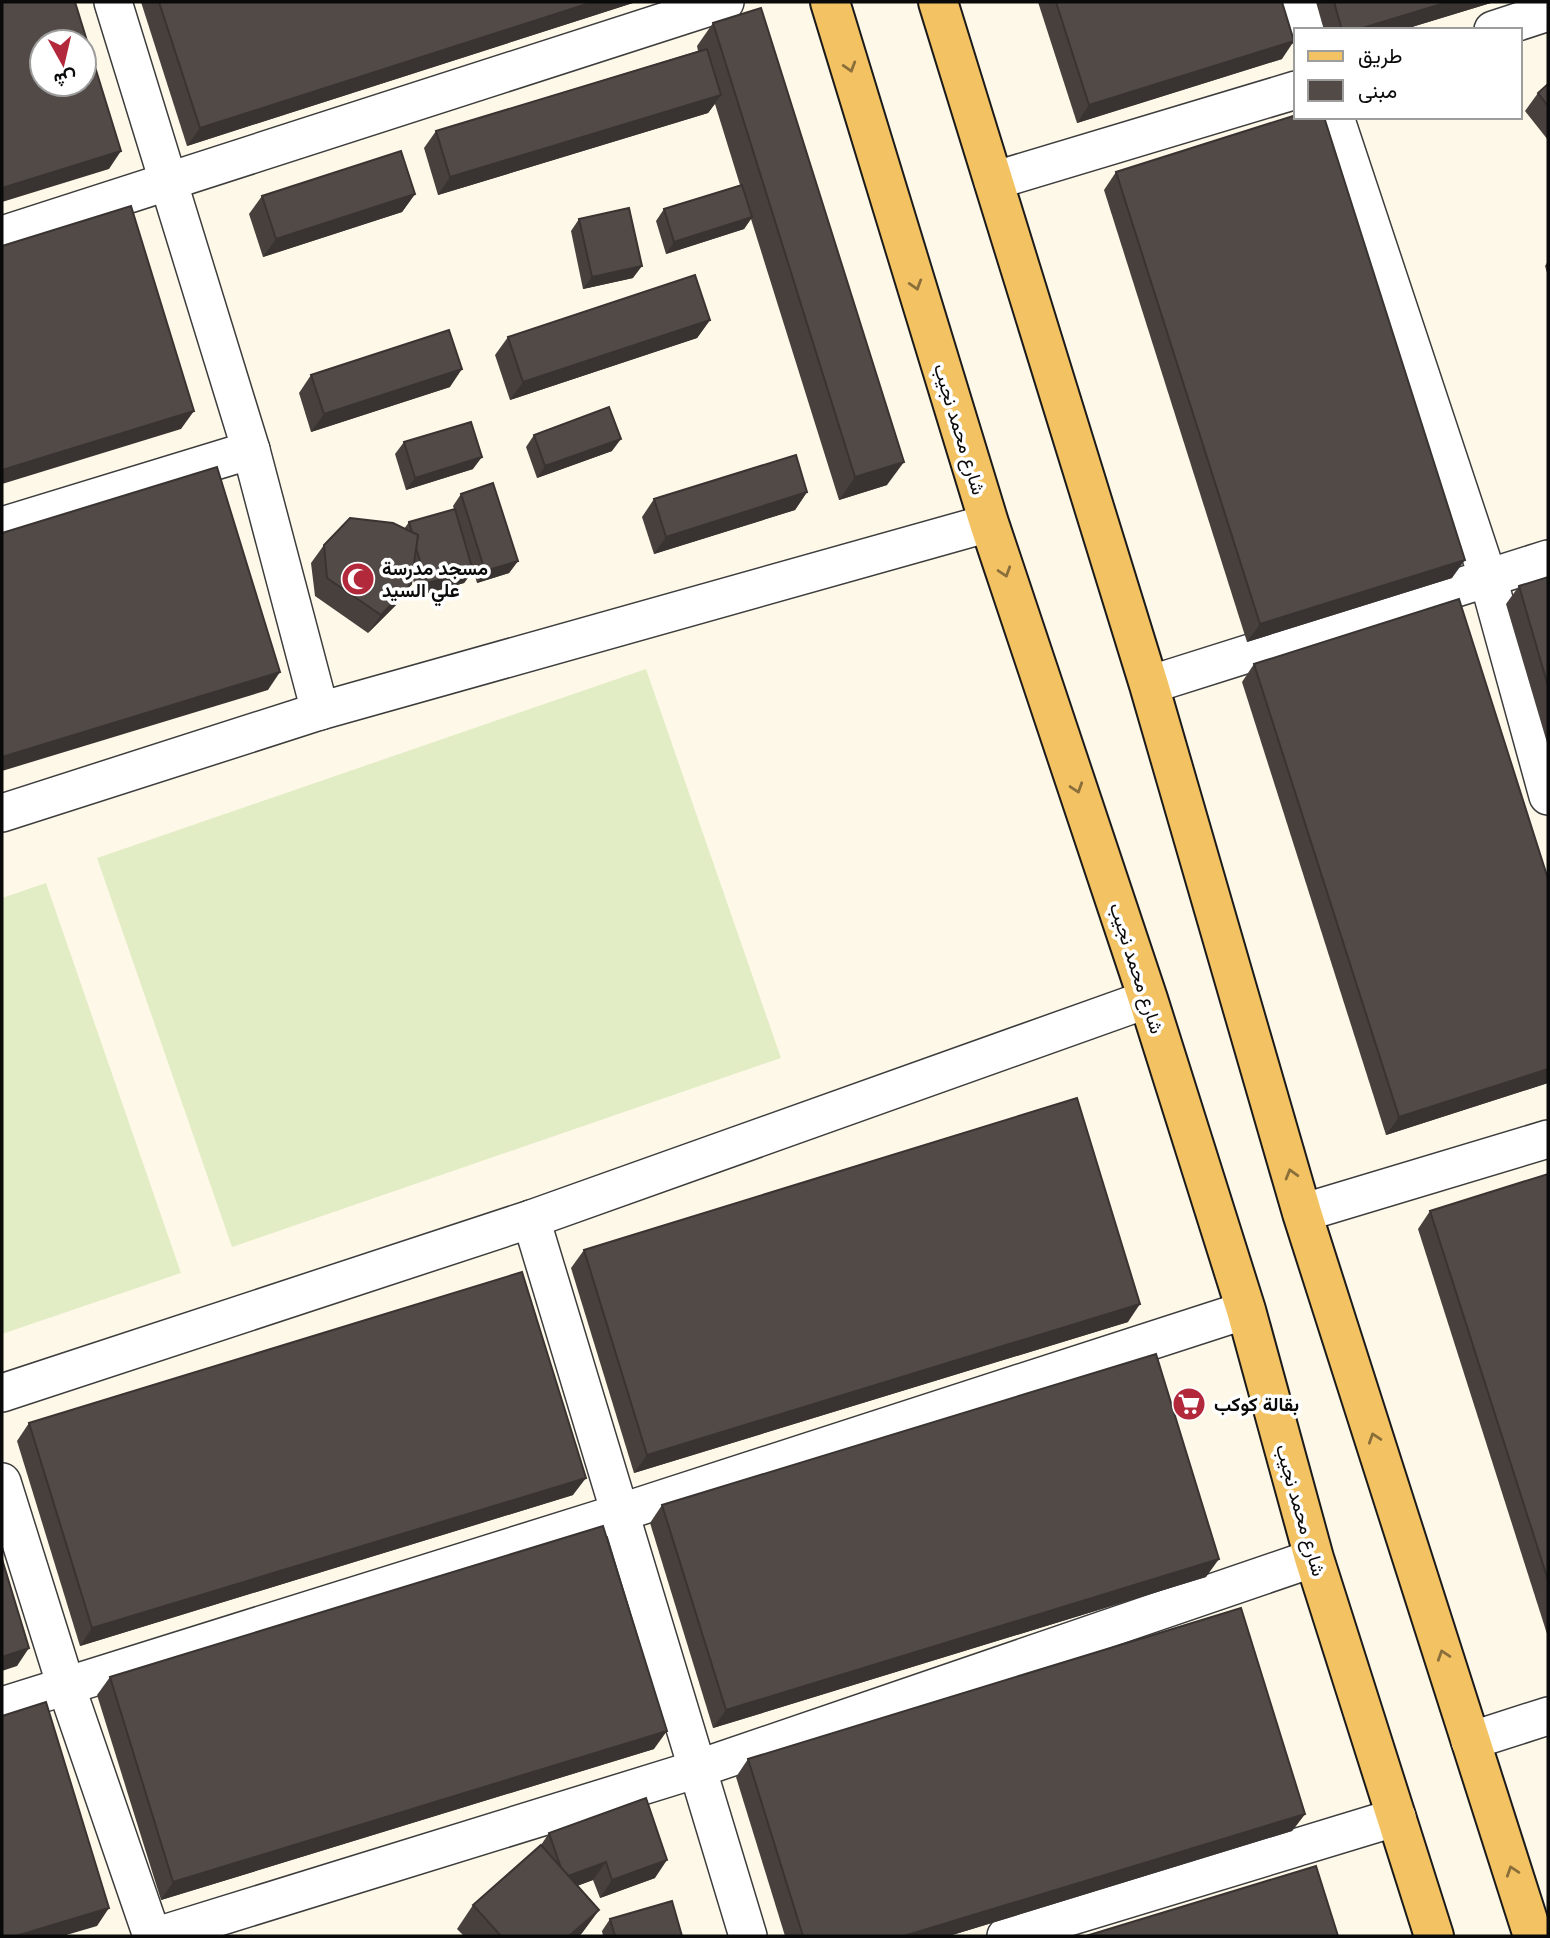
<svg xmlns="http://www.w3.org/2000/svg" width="1550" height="1938" font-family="'Libre Baskerville',Vazirmatn,serif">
	<rect width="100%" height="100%" fill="#fef8e8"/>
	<!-- pitch -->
	<g fill="#e3edc5">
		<path d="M646,669l135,389 -549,189 -135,-389z"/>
		<path d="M46,883l135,390 -179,61v-436z"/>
	</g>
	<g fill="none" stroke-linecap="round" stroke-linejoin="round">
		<defs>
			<g id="minor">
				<path d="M113,2l138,448 69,261"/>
				<path d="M1299,2l8,28"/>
				<path d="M1493,30l55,-18"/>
				<path d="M1335,117l153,461 60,218"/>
				<path d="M993,181l303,-91"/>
				<path d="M2,235l723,-233"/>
				<path d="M2,526l249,-76"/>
				<path d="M1149,685l399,-126"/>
				<path d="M2,813l318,-102 669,-188"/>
				<path d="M1302,1213l246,-74"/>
				<path d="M531,1219l217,717"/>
				<path d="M2,1393l529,-174 617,-220"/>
				<path d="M2,1482l64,204 86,250"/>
				<path d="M2,1706l617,-193 627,-203"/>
				<path d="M1470,1741l78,-25"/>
				<path d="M157,1936l540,-167 617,-211"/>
				<path d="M1006,1936l391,-119"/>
			</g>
			<g id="major">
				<path d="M830,2l159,521 159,476 98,311 68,248 120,378"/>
				<path d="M938,2l211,683 153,528 231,723"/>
			</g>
		</defs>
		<!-- minor casing -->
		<use href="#minor" stroke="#3d3d3d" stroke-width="40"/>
		<!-- major casing -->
		<use href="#major" stroke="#1b1b1b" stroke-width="42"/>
		<!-- minor -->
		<use href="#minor" stroke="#fff" stroke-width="37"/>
		<!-- major -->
		<use href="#major" stroke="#f3c263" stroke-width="38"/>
	</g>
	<!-- wall -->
	<g fill="#47403d">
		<path d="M141,2h495l-449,144z"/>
		<path d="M1038,2h244v57l-205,64z"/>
		<path d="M1316,2h178l-92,28h-78z"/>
		<path d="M713,23l174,462 -48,15 -88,-281 -7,10 -78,25 -10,-33 8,-12 76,-24 -25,-81 -7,9 -270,82 -14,-47 12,-17 262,-80 -1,-5z"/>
		<path d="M1548,84v56l-23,-29 13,-18z"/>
		<path d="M1116,172l336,406 -205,64 -143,-452z"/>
		<path d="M415,194l-13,18 -139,45 -14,-43 13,-18z"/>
		<path d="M579,219l54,59 -50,11 -12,-58z"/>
		<path d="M1548,261v15l-3,-10z"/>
		<path d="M710,320l-13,18 -187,62 -15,-45 13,-18z"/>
		<path d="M311,375l139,12 -139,45 -12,-39z"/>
		<path d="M534,435l78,16 -75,27 -11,-31z"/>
		<path d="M404,442l69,27 -67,21 -11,-36z"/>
		<path d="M807,492l-12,18 -141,44 -12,-37 12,-18z"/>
		<path d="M461,494l57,67 -9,12 -32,10 -4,-14v2l-9,12 -46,13 -6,-20 -13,26 -31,31 -53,-37 -4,-33 13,-18 80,-16 5,-7 45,-13 -1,-3z"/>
		<path d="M1548,577v169l-42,-142 13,-18z"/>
		<path d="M1254,664l294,215v204l-162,52 -144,-453z"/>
		<path d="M1548,1174v463l-130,-408 12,-18z"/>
		<path d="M584,1250l544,72 -494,151 -63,-205z"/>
		<path d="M29,1423l544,72 -493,151 -63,-205z"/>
		<path d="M662,1505l544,72 -493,151 -63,-205z"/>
		<path d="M110,1677l544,72 -493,151 -64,-205z"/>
		<path d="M748,1759l557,55 -13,17 -343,105h-164l-49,-159z"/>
		<path d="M549,1833l106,45 -55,20 -7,-18 -16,6 22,24 -17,23 -3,3h-115l-7,-7 16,-24 68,-60z"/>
		<path d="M610,1919l72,17h-79l-1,-5z"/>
	</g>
	<!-- shaded-wall -->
	<g fill="#393432">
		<path d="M593,2h43l-449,144 13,-18z"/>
		<path d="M1448,2h46l-92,28h-46z"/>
		<path d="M1294,41l-12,18 -205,64 12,-18z"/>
		<path d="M721,95l-13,18 -270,82 12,-18z"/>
		<path d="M121,151l-12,18 -107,33v-14z"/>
		<path d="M415,194l-13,18 -139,45 13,-18z"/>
		<path d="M752,217l-8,12 -78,25 8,-12z"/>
		<path d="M642,266l-9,12 -50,11 9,-12z"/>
		<path d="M710,320l-13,18 -187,62 13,-18z"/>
		<path d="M462,369l-12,18 -139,45 13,-18z"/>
		<path d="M194,411l-13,18 -179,55v-14z"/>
		<path d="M621,439l-9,12 -75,27 8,-12z"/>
		<path d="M482,457l-9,12 -67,21 9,-12z"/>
		<path d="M904,462l-17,23 -48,15 16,-23z"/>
		<path d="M807,492l-12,18 -141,44 12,-17z"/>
		<path d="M1465,560l-13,18 -205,64 13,-18z"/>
		<path d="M518,561l-9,12 -32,10 8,-12z"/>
		<path d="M473,571l-9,12 -46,13 9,-13z"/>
		<path d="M411,584l-12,18 -31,31 13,-18z"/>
		<path d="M280,672l-12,18 -266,81v-14z"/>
		<path d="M1548,1069v14l-162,52 13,-18z"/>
		<path d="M1140,1304l-12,18 -494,151 13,-18z"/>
		<path d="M586,1478l-13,17 -493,151 12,-18z"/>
		<path d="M1219,1559l-13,18 -493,151 13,-18z"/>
		<path d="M29,1648l-12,18 -15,5v-14z"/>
		<path d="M667,1731l-13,18 -493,151 12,-18z"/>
		<path d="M1305,1814l-13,17 -343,105h-45z"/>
		<path d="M667,1860l-12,18 -55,20 12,-18z"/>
		<path d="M606,1862l-13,18 -41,15 12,-18z"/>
		<path d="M109,1908l-12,18 -34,10h-47z"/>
		<path d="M599,1910l-17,23 -3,3h-10z"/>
	</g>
	<!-- building -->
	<g fill="#524a47" stroke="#393432" stroke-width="2" fill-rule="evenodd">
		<path d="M2,2h73l46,149 -119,37zM42,42h42v42h-42z"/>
		<path d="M159,2h434l-393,126z"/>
		<path d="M1056,2h226l12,39 -205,64z"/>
		<path d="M1334,2h114l-92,28h-14z"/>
		<path d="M761,8l143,454 -49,15 -142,-454z"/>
		<path d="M707,49l14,46 -271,82 -14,-46z"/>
		<path d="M1548,84v22l-10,-13z"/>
		<path d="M1296,115v2h28l141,443 -205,64 -144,-452z"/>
		<path d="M401,151l14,43 -139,45 -14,-43z"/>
		<path d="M742,185l10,32 -78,25 -10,-33z"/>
		<path d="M131,206l63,205 -192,59v-224z"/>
		<path d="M629,208l13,58 -50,11 -13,-58z"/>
		<path d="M695,275l15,45 -187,62 -15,-45z"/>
		<path d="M449,330l13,39 -138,45 -13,-39z"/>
		<path d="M609,407l12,32 -76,27 -11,-31z"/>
		<path d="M471,422l11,35 -67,21 -11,-36z"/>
		<path d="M796,455l11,37 -141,45 -12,-38z"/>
		<path d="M217,467l63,205 -278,85v-224z"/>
		<path d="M493,483l25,78 -33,10 -24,-77z"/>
		<path d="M455,509l18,62 -46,12 -11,-35 2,-13 -6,-3 -3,-10z"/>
		<path d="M350,518l43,5 25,12 -7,49 -30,31 -54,-37 -3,-33z"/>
		<path d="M1548,577v109l-29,-100z"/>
		<path d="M1459,599l89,280v190l-149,48 -145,-453z"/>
		<path d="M1077,1098l63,206 -493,151 -63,-205z"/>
		<path d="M1548,1174v406l-118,-369z"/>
		<path d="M522,1272l64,206 -494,150 -63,-205z"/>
		<path d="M1156,1354l63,205 -493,151 -64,-205z"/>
		<path d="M603,1526l64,205 -494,151 -63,-205z"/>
		<path d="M2,1559l27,89 -27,9z"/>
		<path d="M1241,1608l64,206 -401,122h-101l-55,-177z"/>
		<path d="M46,1702l63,206 -93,28h-14v-220z"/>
		<path d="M646,1798l21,62 -55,20 -6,-18 -38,14 -7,-8 -12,-35z"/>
		<path d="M541,1845l58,65 -30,26h-68l-28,-31z"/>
		<path d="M1316,1866l22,70h-252z"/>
		<path d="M672,1901l10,35h-67l-5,-17z"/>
	</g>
	<!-- one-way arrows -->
	<defs><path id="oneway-chevron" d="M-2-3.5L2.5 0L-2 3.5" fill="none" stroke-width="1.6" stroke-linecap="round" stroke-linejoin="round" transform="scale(1.75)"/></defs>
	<g stroke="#8a6f3b">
		<use href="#oneway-chevron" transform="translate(850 67) rotate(73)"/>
		<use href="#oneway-chevron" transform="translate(916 285) rotate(73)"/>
		<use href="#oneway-chevron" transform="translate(1005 572) rotate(72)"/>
		<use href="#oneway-chevron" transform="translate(1077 788) rotate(72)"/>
		<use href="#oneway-chevron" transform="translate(1291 1174) rotate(-106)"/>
		<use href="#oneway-chevron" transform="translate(1374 1438) rotate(-108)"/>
		<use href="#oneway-chevron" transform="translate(1443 1655) rotate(-108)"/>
		<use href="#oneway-chevron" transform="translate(1512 1871) rotate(-108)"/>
	</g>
	<!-- icons -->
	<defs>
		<symbol id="mosque-disc" viewBox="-11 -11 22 22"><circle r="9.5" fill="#b3293c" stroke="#fff"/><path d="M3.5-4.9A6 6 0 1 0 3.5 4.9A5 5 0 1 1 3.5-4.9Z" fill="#fff"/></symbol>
		<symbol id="supermarket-disc" viewBox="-11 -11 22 22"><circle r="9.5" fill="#b3293c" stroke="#fff"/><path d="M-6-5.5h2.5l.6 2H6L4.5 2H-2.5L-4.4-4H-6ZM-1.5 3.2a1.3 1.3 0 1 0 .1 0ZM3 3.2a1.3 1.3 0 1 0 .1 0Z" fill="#fff"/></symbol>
	</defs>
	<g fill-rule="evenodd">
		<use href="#mosque-disc" x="339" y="560" width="38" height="38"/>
		<use href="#supermarket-disc" x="1170" y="1385" width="38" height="38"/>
	</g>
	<g text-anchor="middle" stroke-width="7" stroke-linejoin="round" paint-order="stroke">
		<!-- street labels -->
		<g font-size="19" fill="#0a0a0a" stroke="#fff">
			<text transform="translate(960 429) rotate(73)" y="7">شارع محمد نجيب</text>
			<text transform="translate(1137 968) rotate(72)" y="7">شارع محمد نجيب</text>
			<text transform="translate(1301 1510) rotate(74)" y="7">شارع محمد نجيب</text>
		</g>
		<!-- poi labels -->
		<g font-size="19" font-weight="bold" fill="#0a0a0a" stroke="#fff" text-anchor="start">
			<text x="382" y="575">مسجد مدرسة<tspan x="382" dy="22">علي السيد</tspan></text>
			<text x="1214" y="1411">بقالة كوكب</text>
		</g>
	</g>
	<!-- border -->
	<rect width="1550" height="1938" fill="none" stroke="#0a0a0a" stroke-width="7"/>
	<!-- legend -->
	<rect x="1294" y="28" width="228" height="91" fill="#ffffff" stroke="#9d9d9d" stroke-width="2"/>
	<rect x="1308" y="51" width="35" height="10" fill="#f3c263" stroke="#9d9d9d" stroke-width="2"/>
	<text x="1358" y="63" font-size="21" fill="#0a0a0a">طريق</text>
	<rect x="1308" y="80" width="35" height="21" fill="#524a47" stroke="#9d9d9d" stroke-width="2"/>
	<text x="1358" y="98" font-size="21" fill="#0a0a0a">مبنى</text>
	<!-- north arrow -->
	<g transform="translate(63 63) rotate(172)"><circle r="33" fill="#ffffff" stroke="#9d9d9d" stroke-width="2"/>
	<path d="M0-5L12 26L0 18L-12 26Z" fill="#b3293c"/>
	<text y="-10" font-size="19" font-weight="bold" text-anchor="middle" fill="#0a0a0a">ش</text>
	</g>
</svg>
